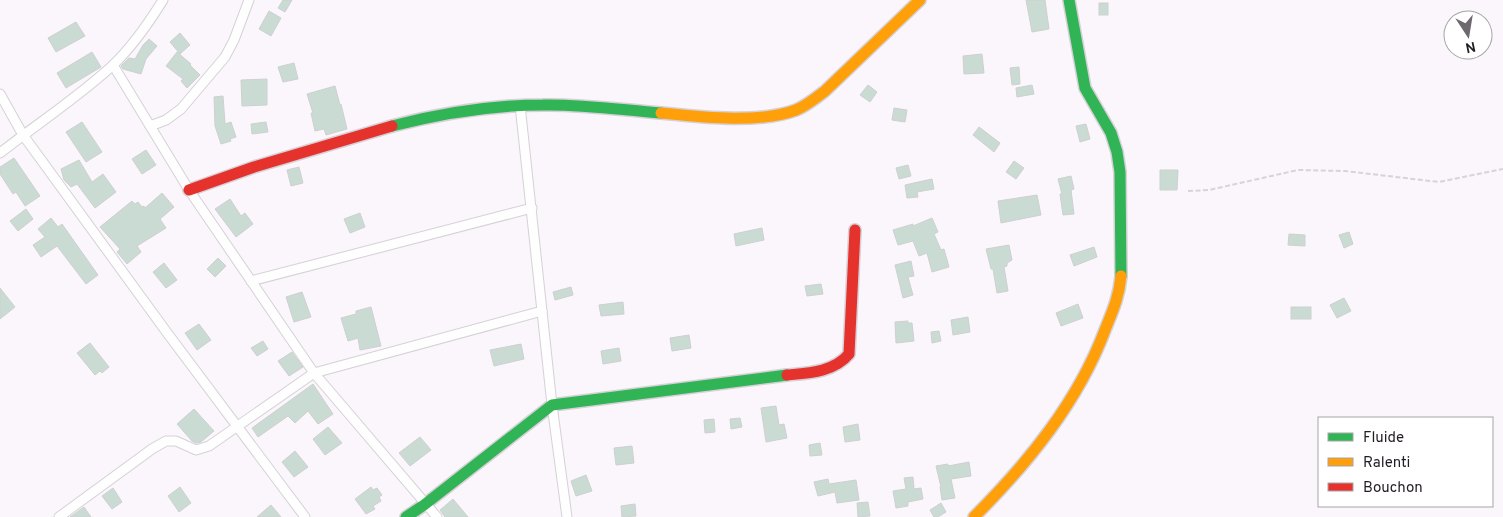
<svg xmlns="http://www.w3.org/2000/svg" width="1503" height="517" font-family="Overpass,sans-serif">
	<rect width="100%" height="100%" fill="#faf6fb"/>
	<!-- building -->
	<g fill="#cadbd3" stroke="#ced0d0">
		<path d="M283,0h9l-7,12 -7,-4z"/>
		<path d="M1026,0h19l4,29 -17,3z"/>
		<rect x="1099" y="3" width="9" height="12"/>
		<path d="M269,11l12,7 -10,18 -12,-7z"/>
		<path d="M76,22l9,14 -29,16 -8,-14z"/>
		<path d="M180,33l10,12 -10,9 -10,-12z"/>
		<path d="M149,39l8,7 -11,13 -5,15 -18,-5 -2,-3 8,-8 6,1 8,-14z"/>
		<path d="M92,52l9,15 -35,21 -9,-15z"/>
		<path d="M177,52l14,12 -1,1 10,10 -13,13 -6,-7 2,-2 -17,-13z"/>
		<path d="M982,54l2,19 -20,1 -1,-18z"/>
		<path d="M294,63l4,16 -15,3 -5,-15z"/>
		<path d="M1019,67l1,17 -8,1 -2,-17z"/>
		<path d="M267,79v26l-25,1 -1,-26z"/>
		<path d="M868,85l9,7 -7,10 -10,-7z"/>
		<path d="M1032,85l2,9 -17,3 -1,-9z"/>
		<path d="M335,86l5,19 1,-1 6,25 -21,6 -2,-6 -9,2 -4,-18h2l-6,-19z"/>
		<path d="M223,96l2,28 6,-2 5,15 -6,2 1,2 -10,3 -6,-18 -1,-29z"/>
		<path d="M894,108l13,2 -2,12 -13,-2z"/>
		<path d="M82,122l20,30 -16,10 -20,-30z"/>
		<path d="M266,122l2,10 -16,2 -1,-10z"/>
		<path d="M1086,124l4,15 -10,3 -4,-16z"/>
		<path d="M979,127l21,16 -6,9 -21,-17z"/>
		<path d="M146,150l10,15 -14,9 -10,-15z"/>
		<path d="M14,158l26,38 -15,10 -9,-14 -3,2 -13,-20v-7z"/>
		<path d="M79,160l13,22 11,-8 13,18 -21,16 -18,-24 -6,3 -7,-7 -3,-11z"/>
		<path d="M1014,161l10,7 -8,11 -10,-7z"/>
		<path d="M908,165l3,11 -12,3 -3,-11z"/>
		<path d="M299,167l4,16 -12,3 -4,-16z"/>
		<path d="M1160,170h18l-1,20h-17z"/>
		<path d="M1071,176l3,13 -3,1 3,24 -11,1 -3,-21h2l-4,-15z"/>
		<path d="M932,179l2,10 -17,3 1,5 -11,1 -2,-13z"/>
		<path d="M162,193l12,14 -14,12 6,9 -29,18 4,6 -14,12 -10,-12 3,-3 -20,-22 32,-26 3,3 3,-2 4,5 2,-1 1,2z"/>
		<path d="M1037,195l4,20 -40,8 -3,-22z"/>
		<path d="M230,199l11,17 4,-3 8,11 -17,13 -21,-28z"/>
		<path d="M26,209l7,10 -15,12 -8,-10z"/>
		<path d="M360,213l5,14 -15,6 -6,-14z"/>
		<path d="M51,218l7,9 4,-3 36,51 -12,9 -29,-38 -16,11 -8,-12 12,-8 -7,-8z"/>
		<path d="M932,218l6,14 -4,2 7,16 3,-1 5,18 -17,5 -5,-19 -8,3 -6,-15 -15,4 -5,-15 20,-6v2z"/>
		<path d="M762,228l2,12 -28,6 -2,-12z"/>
		<path d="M1349,232l4,12 -9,4 -5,-13z"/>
		<path d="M1289,234l16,1v11l-17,-1z"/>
		<path d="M1009,245l3,15 -5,3v3l-3,1 4,24 -11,2 -4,-24h-2l-5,-20z"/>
		<path d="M1094,247l3,10 -23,9 -4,-11z"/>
		<path d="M218,258l8,8 -11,11 -8,-8z"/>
		<path d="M911,261l3,15 -6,1 5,18 -10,3 -8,-33z"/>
		<path d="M164,263l13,17 -11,8 -13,-16z"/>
		<path d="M821,284l2,10 -16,2 -2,-10z"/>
		<path d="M571,287l2,8 -18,5 -2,-8z"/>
		<path d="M0,288l15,19 -15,12z"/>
		<path d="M302,292l9,25 -17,5 -8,-25z"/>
		<path d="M1344,298l7,13 -14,7 -7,-13z"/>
		<path d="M623,302l1,12 -23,2 -2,-11z"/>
		<path d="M1078,304l5,14 -22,8 -5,-13z"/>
		<path d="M371,307l10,39 -21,4 -2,-12 -10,3 -7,-23 15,-4v-3z"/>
		<rect x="1291" y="307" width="20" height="12"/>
		<path d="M968,317l2,15 -17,3 -2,-15z"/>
		<path d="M908,321v2h4l2,18 -18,2 -1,-21z"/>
		<path d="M199,324l12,16 -14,10 -12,-17z"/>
		<path d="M939,331l2,10 -9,2 -1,-11z"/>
		<path d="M689,335l2,13 -19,3 -2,-13z"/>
		<path d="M263,341l5,8 -11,7 -6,-8z"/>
		<path d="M90,343l19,24 -7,6 -2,-2 -5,4 -18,-22z"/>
		<path d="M521,344l3,15 -30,7 -4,-16z"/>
		<path d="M619,348l2,13 -18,3 -2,-13z"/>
		<path d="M292,352l11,15 -14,9 -11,-15z"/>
		<path d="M313,384l20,30 -15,10 -10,-13 -13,12 -7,-7 -30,21 -6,-9z"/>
		<path d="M776,406l3,19 5,-1 3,14 -21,4 -5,-34z"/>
		<path d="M194,409l20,22 -13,11 -5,1 -4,-2 -15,-17z"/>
		<path d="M740,418l2,9 -11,2 -1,-10z"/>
		<path d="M714,419l1,13 -10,1 -1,-13z"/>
		<path d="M858,424l2,16 -15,2 -2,-15z"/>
		<path d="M328,427l14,16 -17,12 -12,-16z"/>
		<path d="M420,437l11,13 -21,16 -11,-13z"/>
		<path d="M820,443l2,12 -12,1 -1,-11z"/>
		<path d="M632,446l2,17 -18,2 -2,-17z"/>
		<path d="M295,451l13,16 -14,10 -12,-15z"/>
		<path d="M969,462l2,14 -20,3 4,19 -13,2 -2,-13h1l-5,-21 12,-2v2z"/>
		<path d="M586,475l6,16 -16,5 -5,-15z"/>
		<path d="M913,477l1,12 7,-1 2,11 -15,3v4l-12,2 -3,-17 13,-2 -2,-11z"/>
		<path d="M828,479l1,5 27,-4 3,20 -22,3 -2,-11 -17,4 -4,-14z"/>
		<path d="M180,487l11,16 -12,9 -11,-16z"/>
		<path d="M371,487l2,3 4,-2 5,7 -3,2 2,4 -8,5 2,3 -9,5 -11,-15z"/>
		<path d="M113,488l9,14 -10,7 -10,-13z"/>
		<path d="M453,499l15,18h-23l-5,-7z"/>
		<path d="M868,502l2,14 -12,1 -1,-14z"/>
		<path d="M941,503l5,9 -8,5h-4l-4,-7z"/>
		<path d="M635,504l1,12 -14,1 -1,-11z"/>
		<path d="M271,505l10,12h-24z"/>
		<path d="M84,507l7,10h-21z"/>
	</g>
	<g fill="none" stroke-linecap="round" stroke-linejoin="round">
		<defs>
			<g id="street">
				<path d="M113,65l76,125 125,183 123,144"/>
				<path d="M0,94l23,41 145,199 137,183"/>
				<path d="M520,105l32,300 15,112"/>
				<path d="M150,126l16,-6 15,-11 44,-52 9,-17 15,-40"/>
				<path d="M0,153c37,-29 77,-55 112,-87 18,-17 38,-45 51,-66"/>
				<path d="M251,281l281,-73"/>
				<path d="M59,517l93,-68 14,-8h10l20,9 13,-4 105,-73 228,-62"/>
			</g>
			<g id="fast">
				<path d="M1069,0l16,88 26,45 6,19 3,20 1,104"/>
				<path d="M392,126c50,-13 100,-21 151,-21 39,-1 79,5 118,8"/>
				<path d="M406,517l18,-12 128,-100 235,-30"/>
			</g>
			<g id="slow">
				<path d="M661,113c39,4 98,11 135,-3 10,-4 20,-12 29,-19l95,-91"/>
				<path d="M974,517c54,-54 104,-115 131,-187 8,-20 14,-33 16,-54"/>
			</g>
			<g id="jam">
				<path d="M189,190l65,-23 138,-41"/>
				<path d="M787,375c22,-2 47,-3 62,-21l6,-124"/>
			</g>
		</defs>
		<!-- street casing -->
		<use href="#street" stroke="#d5d1d6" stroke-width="11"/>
		<!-- fast casing -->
		<use href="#fast" stroke="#d5d1d6" stroke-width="14"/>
		<!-- slow casing -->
		<use href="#slow" stroke="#d5d1d6" stroke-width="14"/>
		<!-- jam casing -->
		<use href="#jam" stroke="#d5d1d6" stroke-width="14"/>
		<!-- path -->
		<path stroke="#d5d4d6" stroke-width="2" stroke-dasharray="5 2.5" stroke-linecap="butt" d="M1188,191l21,-1 89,-20 47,1 94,11 64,-13"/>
		<!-- street -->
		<use href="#street" stroke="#fefefe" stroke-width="9"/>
		<!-- fast -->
		<use href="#fast" stroke="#30b455" stroke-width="11"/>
		<!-- slow -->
		<use href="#slow" stroke="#ff9f0a" stroke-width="11"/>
		<!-- jam -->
		<use href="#jam" stroke="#e5322d" stroke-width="11"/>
	</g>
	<!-- legend -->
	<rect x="1318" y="417" width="175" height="90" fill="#ffffff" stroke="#a7a5a7"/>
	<rect x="1328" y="433" width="25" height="8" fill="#30b455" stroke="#a7a5a7"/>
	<text x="1363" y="442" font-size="15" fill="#221d24">Fluide</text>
	<rect x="1328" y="458" width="25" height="8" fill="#ff9f0a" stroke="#a7a5a7"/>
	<text x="1363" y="467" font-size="15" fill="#221d24">Ralenti</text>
	<rect x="1328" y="483" width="25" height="8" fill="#e5322d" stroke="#a7a5a7"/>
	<text x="1363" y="492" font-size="15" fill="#221d24">Bouchon</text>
	<!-- north arrow -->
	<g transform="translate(1468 35) rotate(168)"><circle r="24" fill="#ffffff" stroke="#a7a5a7"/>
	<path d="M0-4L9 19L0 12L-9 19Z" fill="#6e696f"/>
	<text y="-8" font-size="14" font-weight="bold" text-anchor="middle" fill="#221d24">N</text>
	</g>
</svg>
